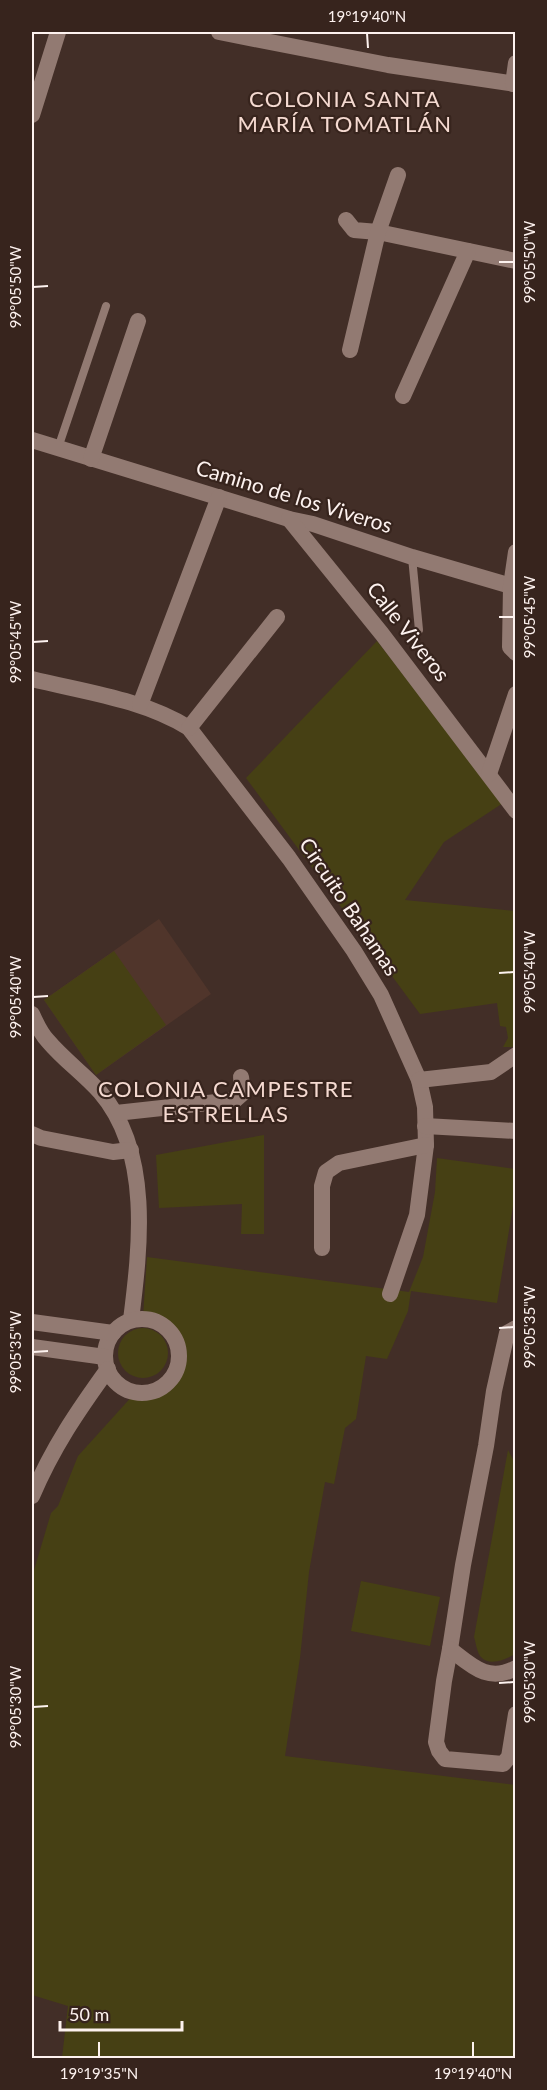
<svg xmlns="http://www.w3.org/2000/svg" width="547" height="2090" font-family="Lato,sans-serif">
	<rect width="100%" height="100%" fill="#422e27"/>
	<!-- built -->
	<path fill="#50352b" d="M159,919l52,75 -115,81 -52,-75z"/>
	<!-- green -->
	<g fill="#464014">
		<path d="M377,641l126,162 -59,39 -39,58 110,11v136h-12l5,-9 -2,-11 -6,-1 -3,-23 -77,11 -174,-236z"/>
		<path d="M114,951l52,74 -70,50 -52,-75z"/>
		<path d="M264,1135v99h-23l1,-30 -83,4 -3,-53z"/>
		<path d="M437,1158l78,11v25l-18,109 -86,-12 -3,20 -21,48 -21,-3 -10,63 -11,9 -11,56 -9,-2 -16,90 -9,86 -15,98 230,29v273h-453l6,-52 -36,-11v-418l19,-64 7,-7 20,-50 57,-63c55,1 61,-64 8,-76l4,-60 262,35 14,-35 12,-65z"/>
		<circle cx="143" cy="1353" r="25"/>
		<path d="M508,1450l8,15 -1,189c-8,5 -25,13 -34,3 -4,-4 -5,-14 -7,-20z"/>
		<path d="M361,1581l79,16 -10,49 -79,-15z"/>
	</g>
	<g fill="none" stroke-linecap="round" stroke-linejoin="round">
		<!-- lane -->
		<g stroke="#927a72" stroke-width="8">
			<path d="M58,448l48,-142"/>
			<path d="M412,557l7,73"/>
		</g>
		<!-- street -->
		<g stroke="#927a72" stroke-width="16">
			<path d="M219,32l169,33 128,19"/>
			<path d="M513,84l3,-21"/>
			<path d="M32,115l26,-83"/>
			<path d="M346,220l8,10 24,2 138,29"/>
			<path d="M350,350l28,-118 20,-57"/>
			<path d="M403,396l65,-145"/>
			<path d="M32,440l257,79 24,5 99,33 99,29"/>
			<path d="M91,459l47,-138"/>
			<path d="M289,519l93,115 134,177"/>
			<path d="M516,552l-5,34 -1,61 6,6"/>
			<path d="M32,679c52,13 110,20 157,49l100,130 65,93 27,44 38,85 6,27 1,38 -9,70 -27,79"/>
			<path d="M140,705l79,-208"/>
			<path d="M189,728l88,-111"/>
			<path d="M489,774l27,-80"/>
			<path d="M32,1014c4,9 9,20 16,27 16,19 36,33 52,51 52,60 40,156 31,228"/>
			<path d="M419,1080l72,-8 25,-17"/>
			<path d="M116,1113l119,-13 8,-7 -2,-16"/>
			<path d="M425,1126l91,5"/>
			<path d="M32,1134l9,4 72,14 18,-2"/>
			<path d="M322,1248v-62l4,-14 13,-9 87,-18"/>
			<circle cx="142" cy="1356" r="37"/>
			<path d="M32,1322l81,11"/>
			<path d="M516,1328l-9,5 -13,58 -8,55 -23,119 -13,84 -6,32 -8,61 3,9 6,8 58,5 6,-7 7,-43"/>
			<path d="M32,1347l73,10"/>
			<path d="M32,1496c21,-49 45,-84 76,-127"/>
			<path d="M450,1649c22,17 38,34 66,19"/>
		</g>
	</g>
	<!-- ticks -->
	<path fill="none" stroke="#fdf2ef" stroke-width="2" d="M367,33l1,15M499,262h15M33,287l15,-1M499,617h15M33,642l15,-1M499,973l15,-1M33,997l15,-1M499,1328l15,-1M33,1352l15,-1M499,1683l15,-1M33,1707l15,-1M99,2042v15M473,2042v15"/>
	<g text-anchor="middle" stroke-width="4.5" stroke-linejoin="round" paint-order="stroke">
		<!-- street labels -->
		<g font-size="21" fill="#fdf2ef" stroke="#37241d">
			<text transform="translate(294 497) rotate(17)" y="7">Camino de los Viveros</text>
			<text transform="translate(408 632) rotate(52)" y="7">Calle Viveros</text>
			<text transform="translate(349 907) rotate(56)" y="7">Circuito Bahamas</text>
		</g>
		<!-- neighbourhood labels -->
		<g font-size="22" letter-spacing="1.5" fill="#f5dad1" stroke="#37241d">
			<text x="345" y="107">COLONIA SANTA<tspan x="345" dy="25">MARÍA TOMATLÁN</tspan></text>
			<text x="226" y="1097">COLONIA CAMPESTRE<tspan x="226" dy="25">ESTRELLAS</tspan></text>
		</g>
	</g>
	<!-- border -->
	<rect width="547" height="2090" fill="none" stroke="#37241d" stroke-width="66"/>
	<!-- scale -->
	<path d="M60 2021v9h122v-9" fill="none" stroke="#fdf2ef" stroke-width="3"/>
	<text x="69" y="2021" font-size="18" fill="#fdf2ef" stroke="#37241d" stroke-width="4.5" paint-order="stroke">50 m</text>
	<rect x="33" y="33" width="481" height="2024" fill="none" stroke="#fdf2ef" stroke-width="2"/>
	<g font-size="15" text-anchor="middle" fill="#fdf2ef">
		<text x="367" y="22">19°19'40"N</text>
		<text transform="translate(530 262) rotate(-90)" y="5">99°05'50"W</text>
		<text transform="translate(16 287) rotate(-90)" y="5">99°05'50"W</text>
		<text transform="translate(530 617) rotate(-90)" y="5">99°05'45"W</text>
		<text transform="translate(16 642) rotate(-90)" y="5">99°05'45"W</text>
		<text transform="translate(530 972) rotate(-90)" y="5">99°05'40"W</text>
		<text transform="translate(16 997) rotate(-90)" y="5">99°05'40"W</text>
		<text transform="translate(530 1327) rotate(-90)" y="5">99°05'35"W</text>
		<text transform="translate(16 1352) rotate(-90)" y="5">99°05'35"W</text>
		<text transform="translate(530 1682) rotate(-90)" y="5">99°05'30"W</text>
		<text transform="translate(16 1707) rotate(-90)" y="5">99°05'30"W</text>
		<text x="99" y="2079">19°19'35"N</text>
		<text x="473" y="2079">19°19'40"N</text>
	</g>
</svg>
